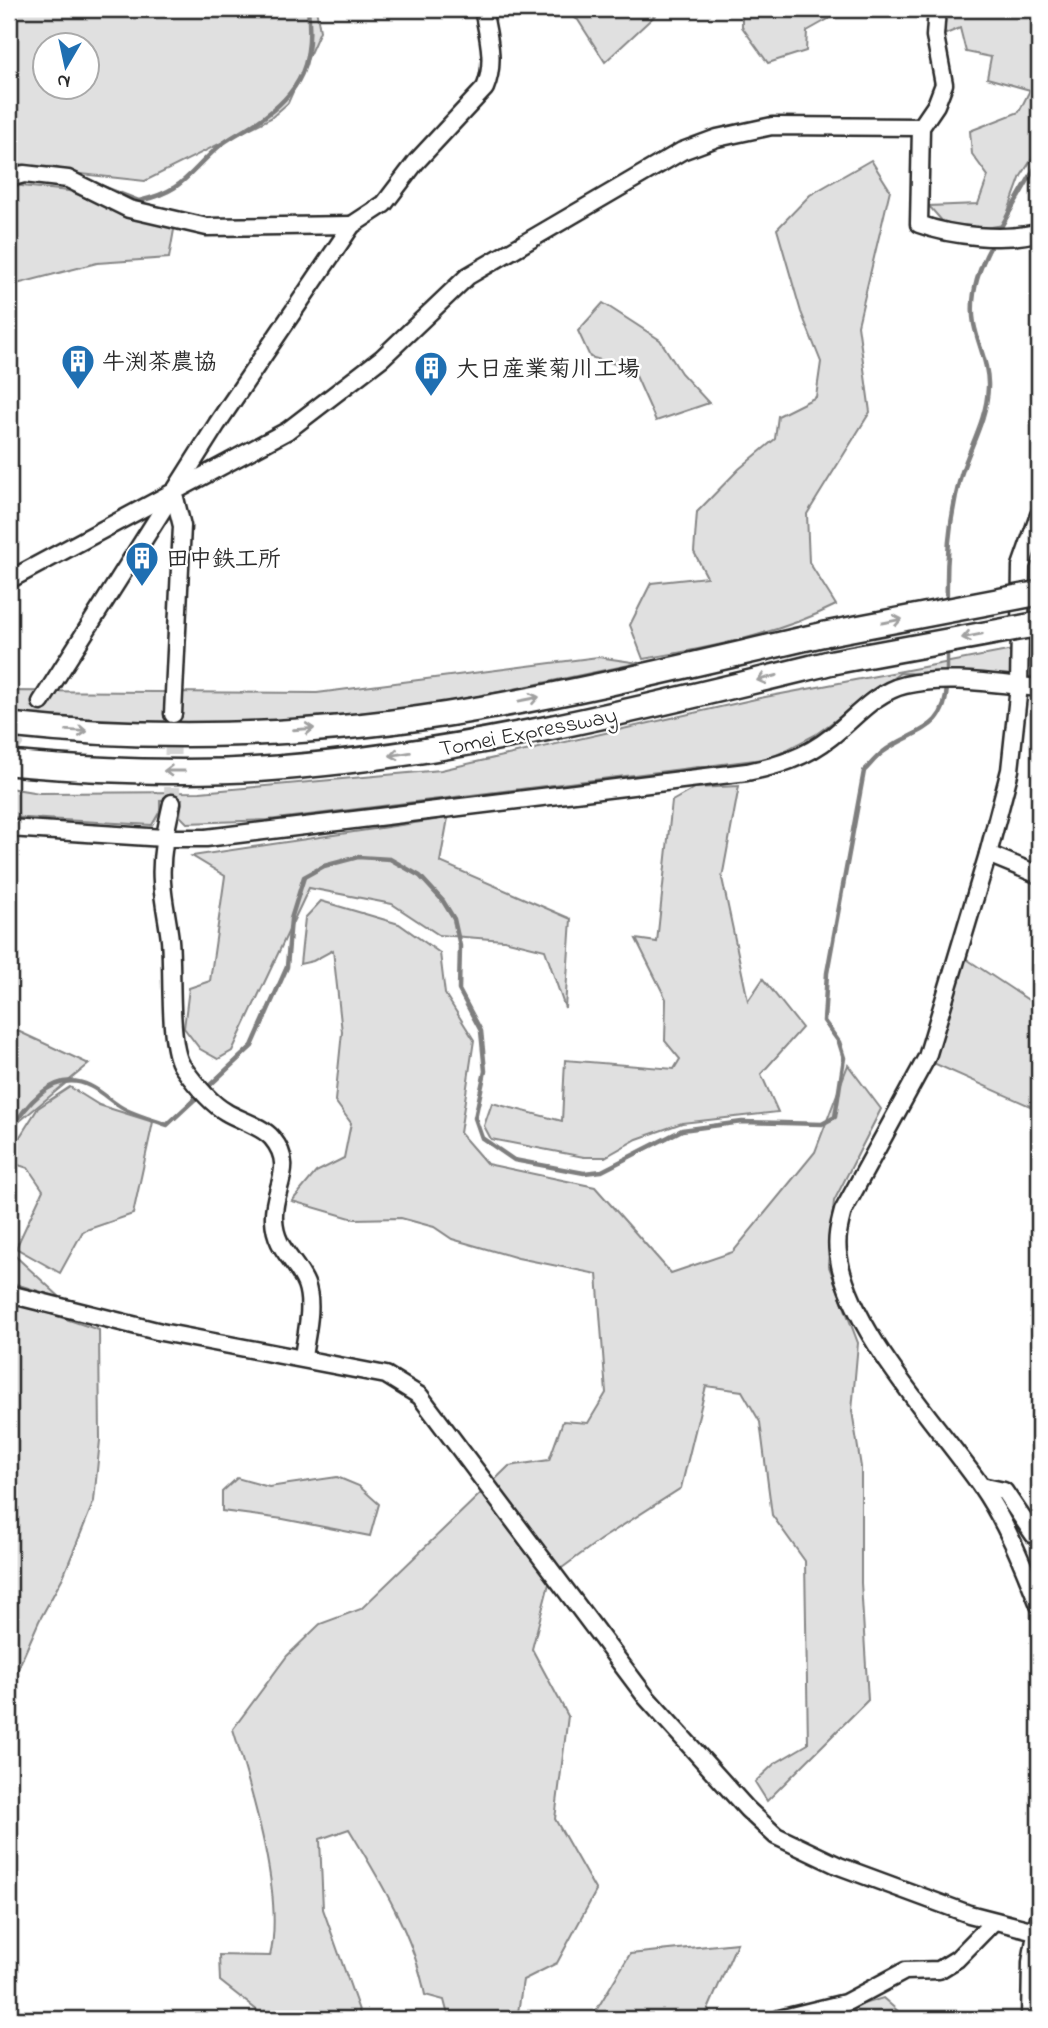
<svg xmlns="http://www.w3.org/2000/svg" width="1048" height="2028" font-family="'Indie Flower','Klee One',sans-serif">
	<rect width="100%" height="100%" fill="#fff"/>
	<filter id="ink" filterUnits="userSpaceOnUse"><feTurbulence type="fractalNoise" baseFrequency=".0143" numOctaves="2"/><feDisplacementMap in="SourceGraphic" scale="14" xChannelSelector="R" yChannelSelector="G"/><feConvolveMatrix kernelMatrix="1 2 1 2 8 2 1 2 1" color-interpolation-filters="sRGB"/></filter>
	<g filter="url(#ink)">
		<!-- green -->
		<g fill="#e0e0e0" stroke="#868686" stroke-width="2" fill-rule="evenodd">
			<path d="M9,9h307l4,22 -32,72 -17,15 -126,63 -119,-13 -17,4zM46,46h42v42h-42z"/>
			<path d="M560,9h102l-57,53 -27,-42z"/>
			<path d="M738,9h108l-39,22 -1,20 -38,12 -26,-36v-11z"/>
			<path d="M935,9h104v139l-18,28 -18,49 -23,4 -37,-7 -14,-16 49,-2 10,-28 -16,-22 -2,-23 49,-19 11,-22 -43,-12 4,-21 -25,-5 -6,-24 -19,8z"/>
			<path d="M871,160l19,30 -32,135 12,87 -63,102 2,48 27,43c-59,30 -128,43 -193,54l-13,-34 21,-42 56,-6 -13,-25 3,-40 42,-43 36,-30 3,-23 38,-19 5,-35 -20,-50 -24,-83 33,-34z"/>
			<path d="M12,185l57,6 49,20 57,13 -6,34 -72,5 -88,23v-100z"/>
			<path d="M603,303l57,37 21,33 28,30 -53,18 -23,-52 -43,-12 -12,-26z"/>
			<path d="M1039,645v32l-139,-4 -85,62 -44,23 -503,62 -81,3 -7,-7 2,-17 -22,1v11l-8,14 -143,-8v-29l30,5 161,-1 241,-22 319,-72z"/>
			<path d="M598,657l41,6 -213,44 -211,19 -206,-9v-26l308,2z"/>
			<path d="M739,786l-17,92 26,123 15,-22 39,49 -41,46 17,38 -96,11 -45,16 -32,18h-21l-93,-18 -7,-13 8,-23 70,18 3,-61 109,9 6,-10 -15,-18 1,-42 -30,-60 21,3 15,-141 23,-13z"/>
			<path d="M448,818l-8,44 131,57 -6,89 -20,-58 -41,-10 -65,-5 -47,-31 -83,-16 -77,163 -14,8 -18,-10 -16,-21 5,-40 21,-7 15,-105 -33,-20z"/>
			<path d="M321,901l78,23 41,29 5,41 29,46 -14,93 27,31 108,23 76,86 62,-21 82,-100 33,-87 33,44 -47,92 -6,63 30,79 -6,68 9,56v116l7,117 -101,101 -12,-19 19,-18 34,-20 -3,-183 -33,-46 -12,-93 -18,-31 -36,-5 -25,102 -81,52 -49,36 -19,73 36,67 -13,103 41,72 -39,72 -34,17 -6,39h-68l-5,-19 -19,-5c-11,-59 -45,-115 -76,-166l-29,10 3,70 39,110h-94l-48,-38 -1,-26 51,1c15,-60 -19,-167 -37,-227l54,-73 33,-32 41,-15 148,-143 40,-6 14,-39 25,2 18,-30 -9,-119 -79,-16 -66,-19 -18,-12 -33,-9 -47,1 -62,-18 24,-29 28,-14 7,-35 -16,-22 7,-69 -9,-82 -20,11 -13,3 5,-46z"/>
			<path d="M962,956l77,51v103l-108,-48z"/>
			<path d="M9,1027l80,37 -80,66z"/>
			<path d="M70,1087l29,18 54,17 -20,92 -50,17 -23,42 -44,-25 27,-58 -15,-22 -19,-6v-8l29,-46z"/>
			<path d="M12,1253l49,45 -52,-16v-29z"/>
			<path d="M9,1300l90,30 1,110 -6,61 -31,76 -24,44 -30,68z"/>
			<path d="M337,1477l22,9 20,18 -9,32 -87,-17 -61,-8v-19l15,-14 32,9z"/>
			<path d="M737,1943l-33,76h-113l39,-65z"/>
			<path d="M883,1998l24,21h-94z"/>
		</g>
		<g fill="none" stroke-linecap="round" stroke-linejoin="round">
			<!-- stream -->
			<g stroke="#7e7e7e" stroke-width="4.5">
				<path d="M9,169l45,-1 85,33c44,-10 47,-25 78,-53 11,-10 27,-17 40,-26 45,-30 57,-60 51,-113"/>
				<path d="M997,234l42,-73"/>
				<path d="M947,603c-1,-44 2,-86 14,-128 9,-29 26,-56 27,-88 1,-22 -10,-42 -14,-63 -5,-29 5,-57 19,-82"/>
				<path d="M947,676v-29"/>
				<path d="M9,1133c16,-27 45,-65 81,-47 13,6 23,18 36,24 13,6 27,10 41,15l85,-79 35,-79 4,-48 13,-42 20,-11 34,-9 32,2 30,17 23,25 11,18 6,27 -1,44 22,41 4,40 -10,47 7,20 32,22 70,13 18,-2 80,-41 60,-8 80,2 13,-7 9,-59 -5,-16 -15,-21 3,-48 37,-202c6,-6 12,-14 19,-19 30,-23 63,-19 64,-67"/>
			</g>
			<!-- minor-tunnel -->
			<g stroke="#d5d5d5" stroke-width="16" stroke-dasharray="16 8" stroke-linecap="butt">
				<path d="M9,752l32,-50"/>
				<path d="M172,803l1,-89"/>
			</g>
			<defs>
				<g id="minor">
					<path d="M937,9l-2,27 9,48 -8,21 -15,22 -2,97c32,12 86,18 120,8"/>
					<path d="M9,178l15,-4 44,5 61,30 78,18 145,-2"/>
					<path d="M1039,515l-18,51 -2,120 -9,84 -22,84 -61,203 -84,154c-4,15 -7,27 -5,42 9,76 100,171 143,233 25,36 42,79 58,119"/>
					<path d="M9,580l278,-149 95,-73 86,-82 214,-125 35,-13 55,-12 149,1"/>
					<path d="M41,702l176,-278 135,-199 32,-21 32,-42 69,-74c11,-26 3,-52 -2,-79"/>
					<path d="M173,714l9,-188 -8,-32"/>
					<path d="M172,803c-6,26 -12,53 -10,79 1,19 6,39 8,58 3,30 -2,105 12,126 10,14 28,37 44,46 13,8 36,14 46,26 25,30 0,50 2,81 1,31 22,40 32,65 8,22 0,50 -3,73"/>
					<path d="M9,828l155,10h42l541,-66c31,-6 59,-15 84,-35 23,-18 44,-45 74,-52 42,-10 92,-1 134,3"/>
					<path d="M988,854l51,21"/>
					<path d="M9,1294l152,38 225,43 34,21 226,301 101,112 29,27 63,30 130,48 70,18"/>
					<path d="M981,1486l23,5 30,44 5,3"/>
					<path d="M779,2019l66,-16 60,-32 34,-1 18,-11 37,-38"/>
					<path d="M1030,2019l1,-57 8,-45"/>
				</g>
				<g id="highway">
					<path d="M9,725c155,17 316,11 469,-16 117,-20 232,-49 347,-75"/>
					<path d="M9,763c89,8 179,12 269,5 189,-15 371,-61 555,-106"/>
				</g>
			</defs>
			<!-- minor casing -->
			<use href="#minor" stroke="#2b2b2b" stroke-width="21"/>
			<!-- highway casing -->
			<use href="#highway" stroke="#2b2b2b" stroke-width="28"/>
			<!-- minor -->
			<use href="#minor" stroke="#fff" stroke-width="16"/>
			<!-- highway -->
			<use href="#highway" stroke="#fff" stroke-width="23"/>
			<defs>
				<g id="highway-bridge">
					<path d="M825,634l214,-41"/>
					<path d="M833,662l206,-38"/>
				</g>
			</defs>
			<!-- highway-bridge casing -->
			<use href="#highway-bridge" stroke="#2b2b2b" stroke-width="28" stroke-linecap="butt"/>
			<!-- highway-bridge -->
			<use href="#highway-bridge" stroke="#fff" stroke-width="23"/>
		</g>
		<!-- one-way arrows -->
		<defs><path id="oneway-shaft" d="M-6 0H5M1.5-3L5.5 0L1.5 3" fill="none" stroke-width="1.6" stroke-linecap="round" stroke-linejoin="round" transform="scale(1.75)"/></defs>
		<g stroke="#a0a0a0">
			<use href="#oneway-shaft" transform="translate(892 621) rotate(-11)"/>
			<use href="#oneway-shaft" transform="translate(972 636) rotate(169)"/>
			<use href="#oneway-shaft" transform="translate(767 678) rotate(166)"/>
			<use href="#oneway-shaft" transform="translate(529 699) rotate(-11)"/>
			<use href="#oneway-shaft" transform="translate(304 729) rotate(-4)"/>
			<use href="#oneway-shaft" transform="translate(77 731) rotate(3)"/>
			<use href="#oneway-shaft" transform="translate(400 754) rotate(171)"/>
			<use href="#oneway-shaft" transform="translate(174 771) rotate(-180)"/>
		</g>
	</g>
	<!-- icons -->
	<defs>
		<symbol id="building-pin" viewBox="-11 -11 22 30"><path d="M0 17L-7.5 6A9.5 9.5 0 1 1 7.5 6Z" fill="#1f6fb2" stroke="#fff"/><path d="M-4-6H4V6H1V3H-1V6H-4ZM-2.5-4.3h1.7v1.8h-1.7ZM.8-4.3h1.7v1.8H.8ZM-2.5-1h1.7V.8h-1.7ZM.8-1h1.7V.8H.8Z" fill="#fff"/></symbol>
	</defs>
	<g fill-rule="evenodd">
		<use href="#building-pin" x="59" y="342" width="38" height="52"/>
		<use href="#building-pin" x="412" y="349" width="38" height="52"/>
		<use href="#building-pin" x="123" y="539" width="38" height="52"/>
	</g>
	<g text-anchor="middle" stroke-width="5" stroke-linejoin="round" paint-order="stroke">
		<!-- poi labels -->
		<g font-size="23" font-weight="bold" fill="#2b2b2b" stroke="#fff" text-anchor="start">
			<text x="102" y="369">牛渕茶農協</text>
			<text x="456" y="376">大日産業菊川工場</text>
			<text x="166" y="566">田中鉄工所</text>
		</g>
		<!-- street labels -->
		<g font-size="23" fill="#2b2b2b" stroke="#fff">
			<text transform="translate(528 731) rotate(-11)" y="8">Tomei Expressway</text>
		</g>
	</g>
	<!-- margin -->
	<rect width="1048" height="2028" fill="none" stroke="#fff" stroke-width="35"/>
	<rect x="18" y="18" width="1013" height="1993" fill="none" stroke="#2b2b2b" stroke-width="2.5" filter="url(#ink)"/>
	<!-- north arrow -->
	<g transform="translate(66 66) rotate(189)"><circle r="33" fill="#ffffff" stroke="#aaaaaa" stroke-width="2"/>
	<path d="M0-5L12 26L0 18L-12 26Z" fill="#1f6fb2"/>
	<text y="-10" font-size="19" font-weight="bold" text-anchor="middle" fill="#2b2b2b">N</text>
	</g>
</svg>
